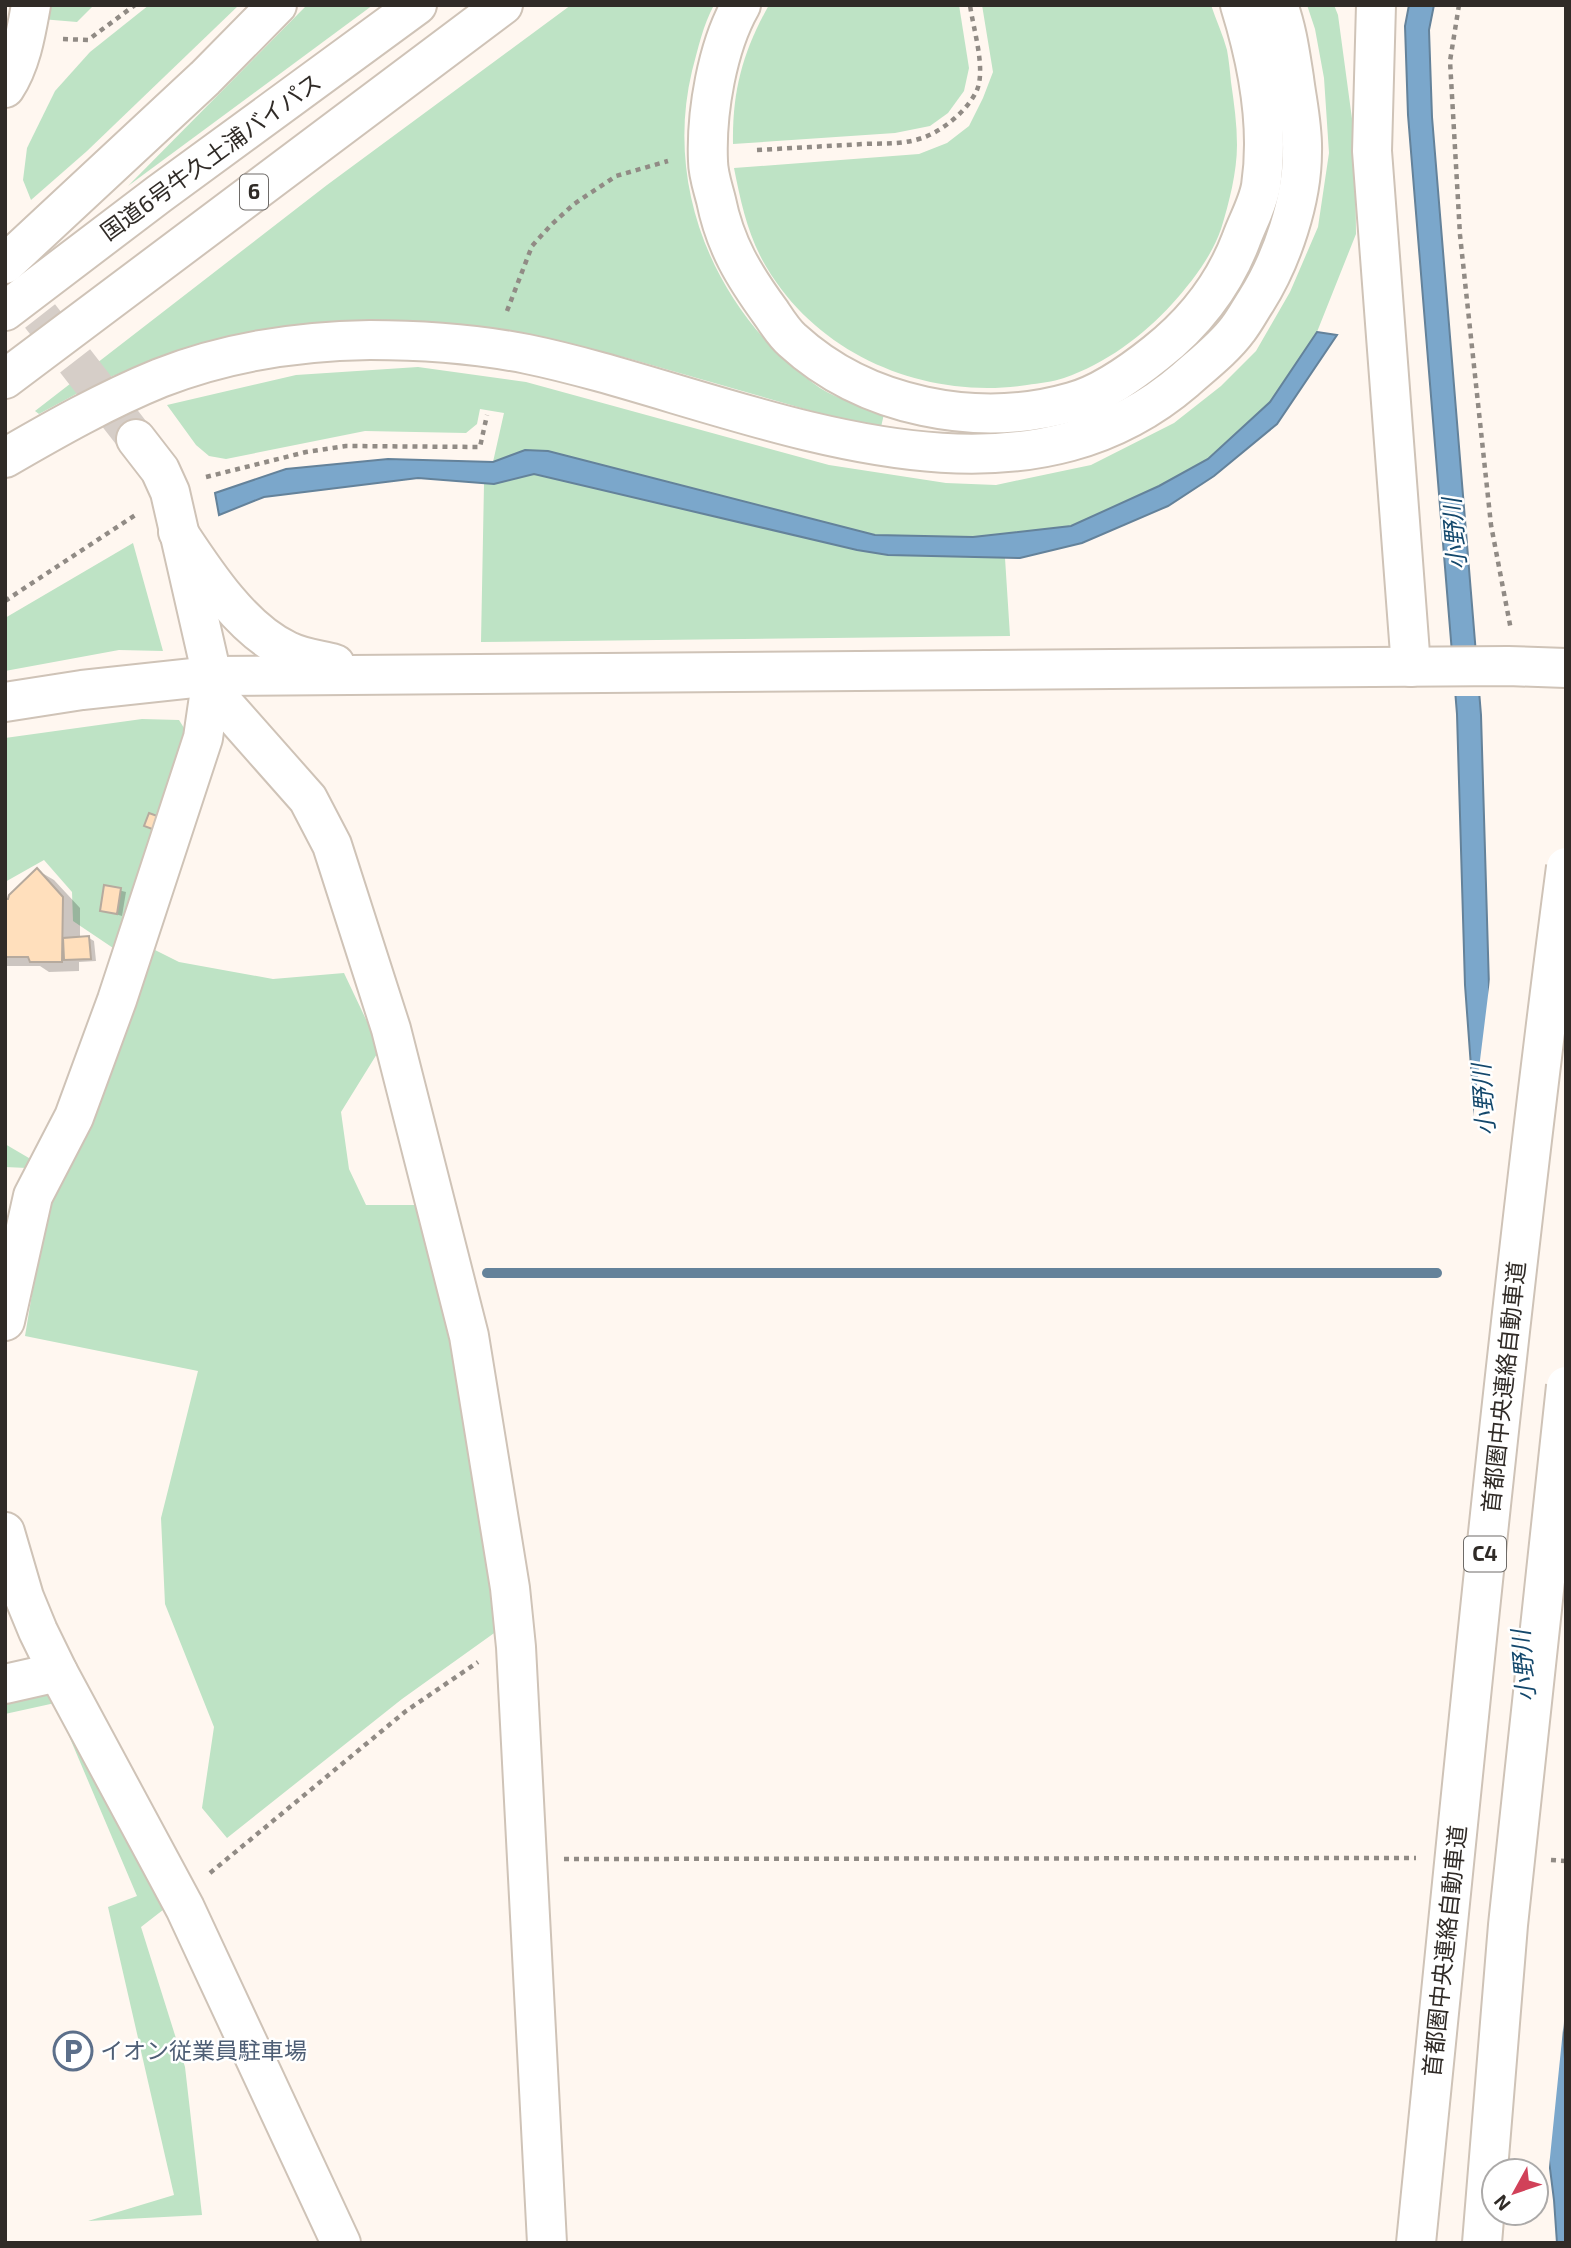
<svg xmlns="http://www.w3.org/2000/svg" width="1571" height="2248" font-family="'Exo 2','Noto Sans JP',sans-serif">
	<rect width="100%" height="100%" fill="#fff7f0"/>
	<!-- green -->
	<g fill="#bee3c5">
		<path d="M46,5h48l-17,17 -36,-3z"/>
		<path d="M149,5h90l-152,146 -56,49 -8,-20 4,-32 28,-57 35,-39z"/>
		<path d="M307,5h66l-245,181z"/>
		<path d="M571,5h143c-11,20 -16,44 -22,66 -29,121 27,247 128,317 17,11 45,19 64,26l-3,13 -38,-7 -216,-62 -106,-24 -66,-10 -137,-2 -102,18 -112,39 -65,35 -4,-3 292,-226z"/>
		<path d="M769,5h190l10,63 -5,23 -16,22 -18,13 -35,7 -162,11c-1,-53 10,-93 36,-139z"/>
		<path d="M982,5h229c5,15 12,30 16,45 2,11 3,22 4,32 3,21 6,42 6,63 0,27 -8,58 -16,84 -9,27 -30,54 -49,75 -29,32 -67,60 -108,74 -11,4 -25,5 -37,7 -100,15 -207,-28 -260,-117 -19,-31 -26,-65 -33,-100l185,-14 28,-11 22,-17 14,-28 10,-26z"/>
		<path d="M1307,5h27l4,10 17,126 1,93 -39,98 -47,70 -62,57 -49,27 -88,40 -98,11 -98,-2 -350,-85 -32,12 11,-49 -24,-4 -3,15 -11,9 -101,-2 -139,28 -17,-3 -13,-11 -29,-40 129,-30 122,-8 108,15 303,83 117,18 50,2 95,-20 83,-42 47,-37 35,-35 34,-59 28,-65 11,-74 -5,-75 -9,-49z"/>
		<path d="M534,474l323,76 148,8 5,78 -529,6 3,-158h10z"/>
		<path d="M133,543l30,108 -44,-1 -114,21v-53z"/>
		<path d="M142,719l37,1 10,16 -70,216 -46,-31 -1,-29 -28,-32 -39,22v-144z"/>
		<path d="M155,950l24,12 94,17 71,-6 36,76 -39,63 8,57 17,36h58l36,141 44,280 -102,73 -175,139 -25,-30 12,-81 -49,-123 -4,-86 37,-147 -173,-35 20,-120z"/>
		<path d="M5,1144l29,17 -7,7 -22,-1z"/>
		<path d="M52,1683l116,223 -27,21 44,140 17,148 -114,6 86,-26 -66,-288 29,-11 -82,-193 -50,11v-21z"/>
	</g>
	<!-- water -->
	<g fill="#7ba7cb" stroke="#64829a" stroke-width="2">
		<path d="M1409,5h25l-5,25 3,87 49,598 8,272 31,479 46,606v171h-9l-3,-43 -8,-63 -45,-662 -36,-490 -8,-271 -49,-599 -3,-89z"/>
		<path d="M1317,332l20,3 -60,89 -63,52 -46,30 -86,37 -62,15 -132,-3 -31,-5 -323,-76 -40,10 -76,-6 -154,19 -45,18 -4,-22 71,-24 102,-10 105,3 32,-12 23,1 327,84 98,2 98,-11 88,-40 49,-27 62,-57z"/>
	</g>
	<!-- pier -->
	<g fill="#fff7f0">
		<path d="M1479,648l4,48h-31l-4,-47z"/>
		<path d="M1492,963l32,503 41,544 -17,167 -5,-40 -21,-275 -24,-387 -26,-350z"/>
	</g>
	<!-- shadow -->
	<g fill="#0003">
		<path d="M37,870l17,10 26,28v31l9,-1 5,3 2,20 -17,1v9l-30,1 -9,-6h-35v-65h5z"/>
		<path d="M106,887l20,5 -4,24 -20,-6z"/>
	</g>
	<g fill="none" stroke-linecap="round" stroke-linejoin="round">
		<!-- stream -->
		<path stroke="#64829a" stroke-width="10" d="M487,1273h950"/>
	</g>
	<!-- building -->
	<g fill="#ffdfbc" stroke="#b6aa9e" stroke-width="2">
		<path d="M149,813l11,4 -5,13 -11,-4z"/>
		<path d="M37,868l26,29 -1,65h-32l-2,-5h-23v-58h3l1,-4z"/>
		<path d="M104,885l17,3 -4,26 -17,-3z"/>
		<path d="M89,936l2,23 -27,1 -1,-22z"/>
	</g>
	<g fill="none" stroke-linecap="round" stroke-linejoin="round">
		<!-- street-tunnel -->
		<path stroke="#d6cec8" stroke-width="38" stroke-dasharray="38 19" stroke-linecap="butt" d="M5,271l131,168"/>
		<defs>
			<g id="street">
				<path d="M1376,5l-4,146 39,516"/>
				<path d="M5,88c16,-24 21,-55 26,-83"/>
				<path d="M136,439l24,31 10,22 42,184 12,28 84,95 24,46 59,184 78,307 41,252 6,59 31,596"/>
				<path d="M5,702l77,-12 130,-14"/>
				<path d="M5,1321l28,-125 41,-79 43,-117 86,-262 9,-62"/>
				<path d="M5,1532l19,65 14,34 20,41 127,236 156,335"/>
				<path d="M5,1684l53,-12"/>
			</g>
			<g id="secondary">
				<path d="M178,532c27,41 64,98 110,119 14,7 32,9 47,13"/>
				<path d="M212,676l1296,-10 58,2"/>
			</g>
			<g id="highway">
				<path d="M741,5c-24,42 -35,108 -33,156 0,13 5,27 8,39 9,45 28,76 55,113 6,9 13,20 21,27 73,67 186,89 280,62 30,-8 59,-29 84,-49 38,-30 67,-66 85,-113 6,-17 17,-36 20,-54 9,-60 -3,-123 -21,-181"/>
				<path d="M5,264l200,-186 72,-73"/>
				<path d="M5,311l154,-117 258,-189"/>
				<path d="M5,379l498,-374"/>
				<path d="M5,458c50,-29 101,-58 155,-80 66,-26 139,-37 210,-38 52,0 106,4 157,14 204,42 472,186 658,26 18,-16 39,-32 53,-51 7,-9 12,-19 18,-28 26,-41 46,-101 46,-149 1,-24 -5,-50 -8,-74 -4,-25 -7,-49 -16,-73"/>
			</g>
		</defs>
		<!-- street casing -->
		<use href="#street" stroke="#cfc3b7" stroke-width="42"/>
		<!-- secondary casing -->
		<use href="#secondary" stroke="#cfc3b7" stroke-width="42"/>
		<!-- highway casing -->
		<use href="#highway" stroke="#cfc3b7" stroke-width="42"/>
		<!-- path -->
		<g stroke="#918b85" stroke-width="4.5" stroke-dasharray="5 5" stroke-linecap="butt">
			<path d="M1459,5l-9,56 10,174 31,290 20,105"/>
			<path d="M63,39l25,1 47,-35"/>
			<path d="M757,150c36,-2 71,-4 107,-6 20,-1 38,1 58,-6 21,-7 46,-28 55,-48 9,-22 -4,-62 -7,-85"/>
			<path d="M507,311l25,-65 19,-21 23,-21 42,-28 52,-15"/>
			<path d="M206,477l100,-25 40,-6 134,1 7,-32"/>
			<path d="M5,601l132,-87"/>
			<path d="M564,1859l852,-1"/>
			<path d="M1551,1860l15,1"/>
			<path d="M210,1873l196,-162 72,-49"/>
		</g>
		<!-- street -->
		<use href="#street" stroke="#fff" stroke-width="38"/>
		<!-- secondary -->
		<use href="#secondary" stroke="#fff" stroke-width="38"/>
		<!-- highway -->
		<use href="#highway" stroke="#fff" stroke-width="38"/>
		<defs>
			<g id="highway-bridge">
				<path d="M1416,2243c46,-459 90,-919 150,-1376"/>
				<path d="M1482,2243l26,-318 58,-539"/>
			</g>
		</defs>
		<!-- highway-bridge casing -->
		<use href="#highway-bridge" stroke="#cfc3b7" stroke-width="42" stroke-linecap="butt"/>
		<!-- highway-bridge -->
		<use href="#highway-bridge" stroke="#fff" stroke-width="38"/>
	</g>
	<!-- icons -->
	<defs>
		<symbol id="parking-ring" viewBox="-11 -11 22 22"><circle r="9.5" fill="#fff" stroke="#5c6f8a" stroke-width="1.5"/><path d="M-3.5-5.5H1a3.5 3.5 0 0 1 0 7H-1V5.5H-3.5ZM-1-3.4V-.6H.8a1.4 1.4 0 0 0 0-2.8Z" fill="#5c6f8a"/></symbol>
	</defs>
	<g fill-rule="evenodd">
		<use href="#parking-ring" x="51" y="2029" width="44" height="44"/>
	</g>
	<g text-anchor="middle" stroke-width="5" stroke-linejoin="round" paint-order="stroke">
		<!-- shield labels -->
		<g fill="#fff" stroke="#6e6b68" stroke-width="2">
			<rect x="240" y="174.5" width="28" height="35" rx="5"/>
			<rect x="1464" y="1536.5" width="42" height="35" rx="5"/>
		</g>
		<g font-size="21" font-weight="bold" fill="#302b27">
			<text x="254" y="199">6</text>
			<text x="1485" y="1561">C4</text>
		</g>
		<!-- street labels -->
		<g font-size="23" fill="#302b27" stroke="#fff">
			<text transform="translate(211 157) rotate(-36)" y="8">国道6号牛久土浦バイパス</text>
			<text transform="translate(1504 1387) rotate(-84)" y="8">首都圏中央連絡自動車道</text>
			<text transform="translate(1445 1951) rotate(-84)" y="8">首都圏中央連絡自動車道</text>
		</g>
		<!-- service labels -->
		<g font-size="23" fill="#4e5e75" stroke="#fff" text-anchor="start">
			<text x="100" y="2059">イオン従業員駐車場</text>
		</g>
		<!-- water labels -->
		<g font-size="24" font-style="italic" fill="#14486c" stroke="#fff">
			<text transform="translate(1455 534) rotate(-95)" y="8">小野川</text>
			<text transform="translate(1484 1100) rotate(-94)" y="8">小野川</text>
			<text transform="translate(1524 1666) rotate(-95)" y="8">小野川</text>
		</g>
	</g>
	<!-- border -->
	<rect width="1571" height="2248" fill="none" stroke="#302b27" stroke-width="14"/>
	<!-- north arrow -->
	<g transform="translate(1515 2192) rotate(230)"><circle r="33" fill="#ffffff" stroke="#acaaa9" stroke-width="2"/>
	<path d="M0-5L12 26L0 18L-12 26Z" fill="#d14159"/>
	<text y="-10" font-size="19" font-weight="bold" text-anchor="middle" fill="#302b27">N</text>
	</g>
</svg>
